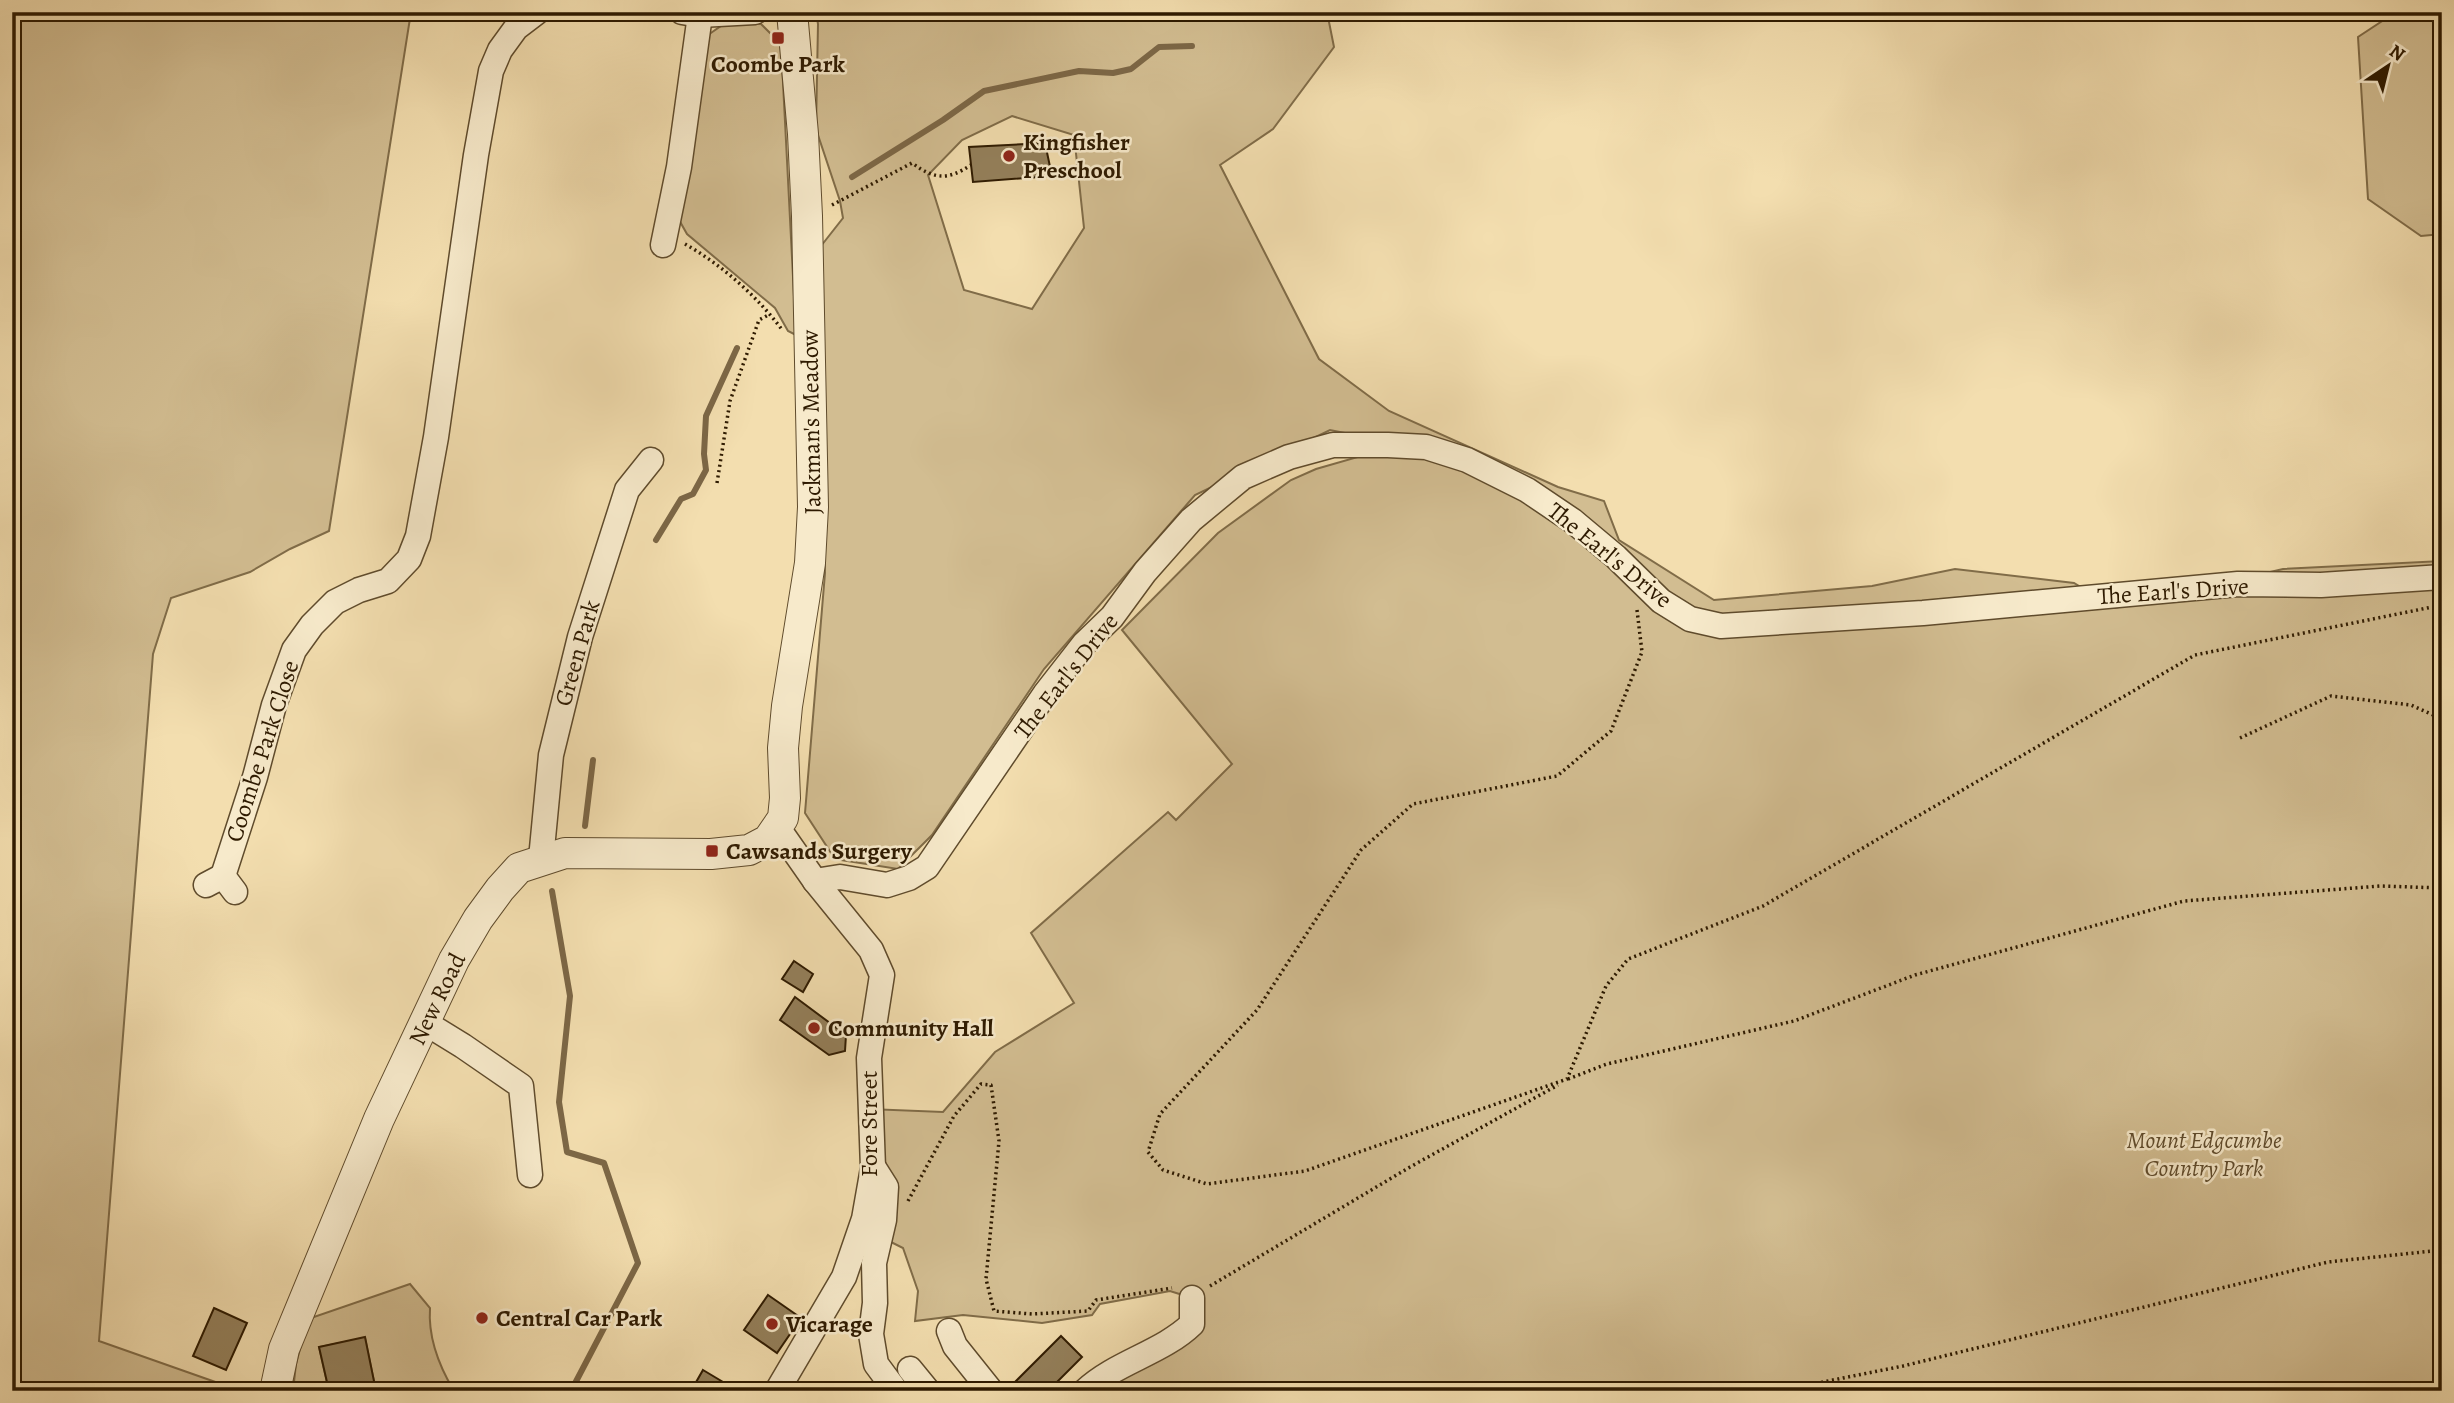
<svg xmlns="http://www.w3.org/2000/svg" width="2454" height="1403" font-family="Alegreya,serif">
	<rect width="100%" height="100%" fill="#f3deaf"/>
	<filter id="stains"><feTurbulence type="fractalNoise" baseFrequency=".00286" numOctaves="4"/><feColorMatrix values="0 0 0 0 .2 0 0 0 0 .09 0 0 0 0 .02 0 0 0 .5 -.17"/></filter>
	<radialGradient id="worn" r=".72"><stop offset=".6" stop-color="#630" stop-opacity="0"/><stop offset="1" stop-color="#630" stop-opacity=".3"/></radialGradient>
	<!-- green -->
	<g fill="#d2bd91" stroke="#806c48" stroke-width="2" fill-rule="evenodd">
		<path d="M12,12h399l-82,519 -39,18 -40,23 -79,26 -18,56 -54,687 142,50h-229z"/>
		<path d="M816,12h511l7,35 -61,82 -53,36 99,194 70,52 169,76 46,14 15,39 95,60 158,-14 83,-17 119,14 41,25 168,-39 159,-8v830h-1357l93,-53 14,-40 -22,-7 -70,13 -8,11 -50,8 -79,-8 -48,6 3,-30 -15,-43 -24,-12 -10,-127 74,3 52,-60 79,-49 -43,-70 137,-121 8,8 56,-56 -110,-134 96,-97 73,-53 25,-11 42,-12 12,-19 -40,-8 -135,65 -151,174 -112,166 -34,34 -63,-10 -30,-46 20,-240 -4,-327 22,-28 -3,-17 -24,-72 2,-105zM1012,116l62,19 10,93 -52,81 -68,-19 -36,-115 34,-35z"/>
		<path d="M2396,12h46v222l-21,2 -53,-37 -10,-162z"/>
		<path d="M742,22l19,2 20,20 15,291 -8,-4 -13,-23 -88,-74 -9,-16 30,-183 13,-9z"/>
		<path d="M410,1284l20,24c-2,29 9,58 24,83h-78l-11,-53 -46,9 10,44h-36l3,-27 12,-45z"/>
	</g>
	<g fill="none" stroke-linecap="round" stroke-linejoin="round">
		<!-- stream -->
		<g stroke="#7c6746" stroke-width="6">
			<path d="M852,177l91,-57 41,-29 95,-20 34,2 18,-4 28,-22 33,-1"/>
			<path d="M656,540l25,-41 12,-5 13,-24 -2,-16 2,-38 31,-68"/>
			<path d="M585,826l8,-66"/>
			<path d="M552,891l18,105 -11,106 8,50 37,11 34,100 -67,128"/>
		</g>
	</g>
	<!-- building -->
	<g fill="#94805b" stroke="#2e1a00" stroke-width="2">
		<path d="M1045,143l7,33 -79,6 -4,-35z"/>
		<path d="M794,961l19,13 -10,18 -21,-13z"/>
		<path d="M795,997l51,38 -1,16 -16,4 -49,-35z"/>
		<path d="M768,1295l33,23 -24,35 -33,-23z"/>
		<path d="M214,1308l33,15 -21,47 -33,-14z"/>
		<path d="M1061,1336l21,21 -34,34h-42z"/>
		<path d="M365,1337l11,54h-47l-10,-44z"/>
		<path d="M703,1370l35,21h-31l-12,-7z"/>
	</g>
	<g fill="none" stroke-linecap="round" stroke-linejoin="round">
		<defs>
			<g id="minor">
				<path d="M682,12l18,3 55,-3"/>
				<path d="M663,245l16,-78 21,-152"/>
				<path d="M541,859l10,-104 29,-118 47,-147 24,-30"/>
				<path d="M223,876l32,-99 19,-72 20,-55 18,-25 23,-23 24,-12 29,-9 21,-22 9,-23 18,-99 40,-282 15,-84 9,-21 16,-22 21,-16"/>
				<path d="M815,881l25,-4 47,8 22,-7 18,-11 118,-173 39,-50 28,-27 33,-45 46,-52 52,-43 46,-20 44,-12h55l38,2 41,13 60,30 46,31 43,36 45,44 29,18 31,7 202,-13 315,-29 83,1 121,-8"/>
				<path d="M206,885l17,-9 12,16"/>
				<path d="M424,1022l39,24 58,40 9,89"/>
				<path d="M874,1168l12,19 -2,33 -10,43 1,40 -4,31 5,30 20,27"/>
				<path d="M949,1331l6,15 36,45"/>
				<path d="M910,1369l18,22"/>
				<path d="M777,1391l67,-114 20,-58 9,-51 -4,-110 13,-83 -11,-25 -56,-69 -37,-53"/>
				<path d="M1085,1391c31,-29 77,-38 107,-67v-26"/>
			</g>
			<path id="tertiary" d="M275,1391l9,-42 95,-230 75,-159 24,-41 22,-30 19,-21 46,-15 146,1 38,-4 19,-10 15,-22 2,-20 -2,-50 4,-42 23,-143 3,-56 -6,-291 -4,-82 -11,-122"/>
		</defs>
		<!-- minor casing -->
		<use href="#minor" stroke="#5f4b2c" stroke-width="27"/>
		<!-- tertiary casing -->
		<use href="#tertiary" stroke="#5f4b2c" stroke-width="32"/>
		<!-- path -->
		<g stroke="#2e1a00" stroke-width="3.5" stroke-dasharray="2 3.5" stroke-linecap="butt">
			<path d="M832,205l80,-42c23,17 36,17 59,2"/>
			<path d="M685,244c37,21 73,53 98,87"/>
			<path d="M717,483l13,-82 29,-81 11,-6"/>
			<path d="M1637,610l5,42 -31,79 -54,45 -144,28 -52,46 -104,160 -97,104 -12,38 15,18 44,14 98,-13 262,-92 39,-93 22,-27 135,-53 432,-251 247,-50"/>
			<path d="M2240,738l91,-42 80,9 31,14"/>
			<path d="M1568,1079l39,-15 187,-43 121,-46 269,-74 196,-15 62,2"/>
			<path d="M908,1201l46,-85 27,-32 10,1 8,56 -13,138 8,32 38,3 56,-3 8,-11 76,-12"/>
			<path d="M1210,1286l200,-119 148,-82"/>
			<path d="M1778,1391l125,-25 425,-104 114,-12"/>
		</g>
		<!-- minor -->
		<use href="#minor" stroke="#f7eacb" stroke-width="24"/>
		<!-- tertiary -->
		<use href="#tertiary" stroke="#f7eacb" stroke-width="30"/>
	</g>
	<!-- markers -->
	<g fill="#8f2418" stroke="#f7eacb" stroke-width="2.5">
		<rect x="771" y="31" width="14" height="14" rx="3.5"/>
		<circle cx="1009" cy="156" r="7"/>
		<rect x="705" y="844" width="14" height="14" rx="3.5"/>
		<circle cx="814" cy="1028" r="7"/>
		<circle cx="482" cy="1318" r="7"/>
		<circle cx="772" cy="1324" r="7"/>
	</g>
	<g text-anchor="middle" stroke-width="5" stroke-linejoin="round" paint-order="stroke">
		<!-- poi labels -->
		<g font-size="24" font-weight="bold" fill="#2e1a00" stroke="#f7eacb" text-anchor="start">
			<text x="778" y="72" text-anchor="middle">Coombe Park</text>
			<text x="1023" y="150">Kingfisher<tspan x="1023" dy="28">Preschool</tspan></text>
			<text x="726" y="859">Cawsands Surgery</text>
			<text x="828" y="1036">Community Hall</text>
			<text x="496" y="1326">Central Car Park</text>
			<text x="786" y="1332">Vicarage</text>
		</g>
		<!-- street labels -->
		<g font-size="24" fill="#2e1a00" stroke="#f7eacb">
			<text transform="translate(811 422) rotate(-91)" y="8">Jackman's Meadow</text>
			<text transform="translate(1610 555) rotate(39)" y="8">The Earl's Drive</text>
			<text transform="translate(2173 591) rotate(-4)" y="8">The Earl's Drive</text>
			<text transform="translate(577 653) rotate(-74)" y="8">Green Park</text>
			<text transform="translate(1066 676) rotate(-52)" y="8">The Earl's Drive</text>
			<text transform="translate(262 751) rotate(-72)" y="8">Coombe Park Close</text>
			<text transform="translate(437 999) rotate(-64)" y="8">New Road</text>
			<text transform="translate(869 1124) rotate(-90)" y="8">Fore Street</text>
		</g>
		<!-- park labels -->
		<g font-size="24" font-style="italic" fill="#5f4b2c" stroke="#f7eacb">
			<text x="2204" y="1148">Mount Edgcumbe<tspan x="2204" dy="28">Country Park</tspan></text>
		</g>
	</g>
	<!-- margin -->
	<rect width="2454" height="1403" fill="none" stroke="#f3deaf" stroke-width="42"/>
	<rect x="14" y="14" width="2426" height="1375" fill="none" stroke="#2e1a00" stroke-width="3.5"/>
	<rect x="21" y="21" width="2412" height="1361" fill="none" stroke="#2e1a00" stroke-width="2"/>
	<!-- north arrow -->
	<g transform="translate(2388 66) rotate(35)" stroke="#f7eacb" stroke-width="5" paint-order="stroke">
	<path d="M0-5L12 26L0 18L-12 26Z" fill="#2e1a00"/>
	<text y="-10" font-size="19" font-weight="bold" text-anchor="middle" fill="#2e1a00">N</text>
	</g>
	<rect width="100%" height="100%" filter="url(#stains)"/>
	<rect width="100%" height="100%" fill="url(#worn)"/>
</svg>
